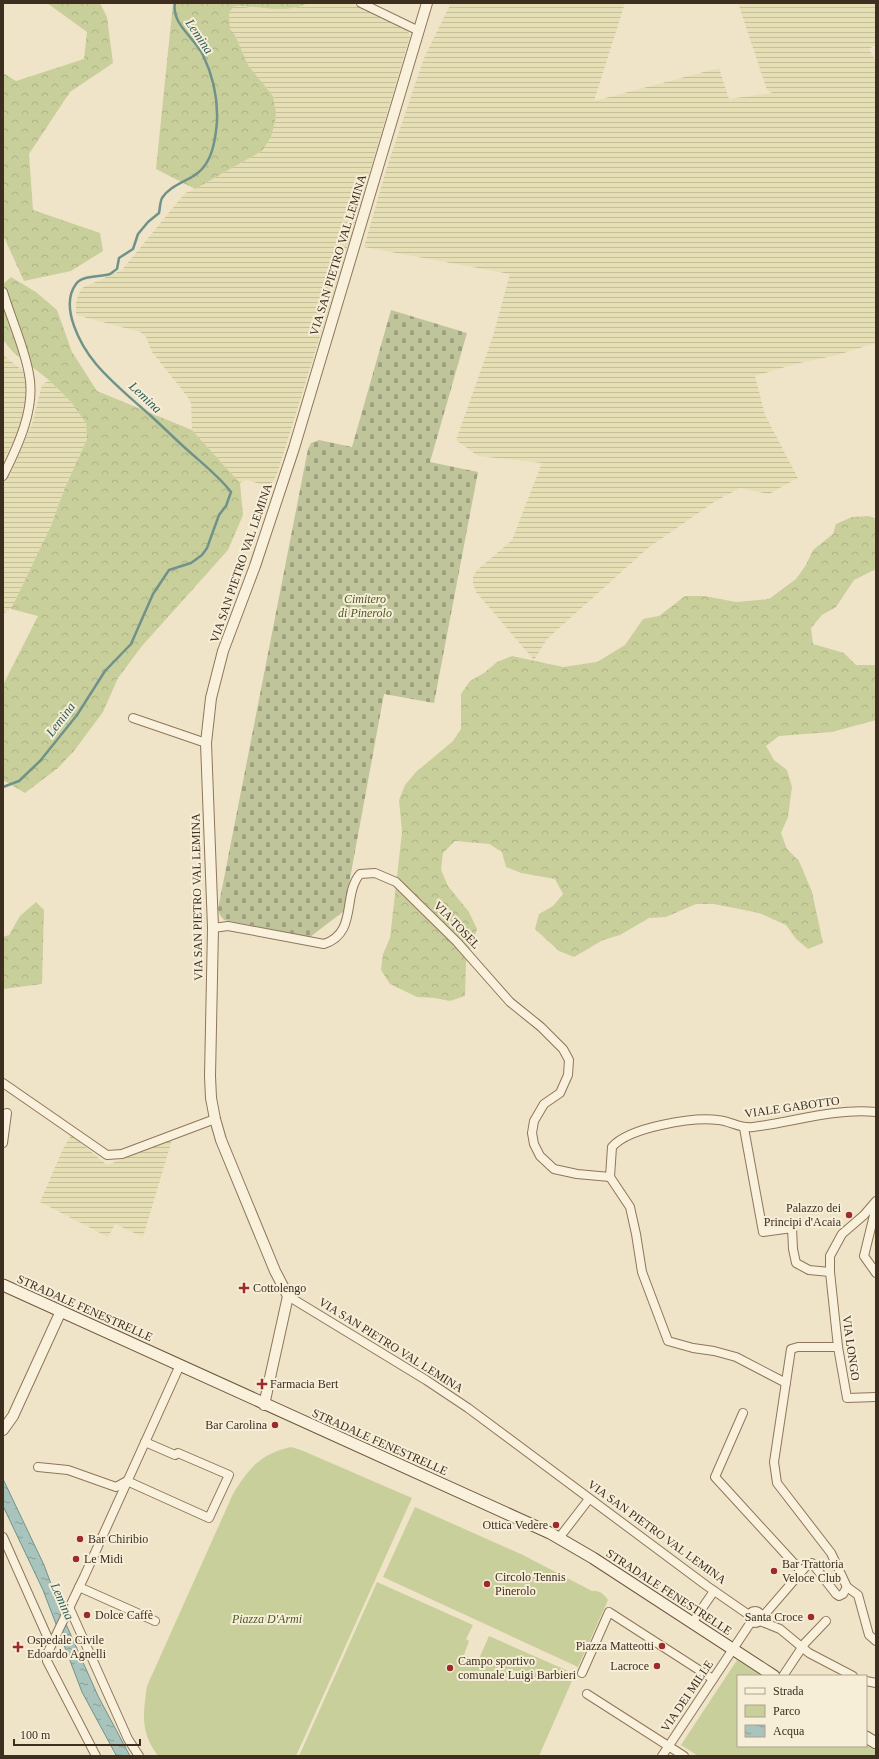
<svg xmlns="http://www.w3.org/2000/svg" width="879" height="1759" font-family="'Times New Roman',serif">
	<defs>
		<pattern id="farmland-rules" width="6" height="5" patternUnits="userSpaceOnUse"><rect width="6" height="5" fill="#e6deb5"/><path d="M0 2.5h6" fill="none" stroke="#c6bf9b"/></pattern>
		<pattern id="forest-crowns" width="20" height="18" patternUnits="userSpaceOnUse"><rect width="20" height="18" fill="#c9cf9b"/><path d="M2 6a3 3 0 1 1 6 0M12 15a3 3 0 1 1 6 0" fill="none" stroke="#aeb285"/></pattern>
		<pattern id="cemetery-stones" width="16" height="16" patternUnits="userSpaceOnUse"><rect width="16" height="16" fill="#bfc49a"/><path d="M2 7V4a2 2 0 0 1 4 0v3zM10 15v-3a2 2 0 0 1 4 0v3z" fill="#9ca07d"/></pattern>
		<pattern id="water-ripples" width="26" height="14" patternUnits="userSpaceOnUse"><rect width="26" height="14" fill="#a9c4bc"/><path d="M2 4q2-2 4 0t4 0M15 11q2-2 4 0t4 0" fill="none" stroke="#8ba098"/></pattern>
	</defs>
	<rect width="100%" height="100%" fill="#f0e4c8"/>
	<!-- farmland -->
	<g fill="url(#farmland-rules)">
		<path d="M308,3h43l57,28 2,5 -78,262 -55,176 -5,9 -9,2 -16,-5 -7,3 -48,-53 -1,-27 -4,-7 -35,-44 -6,-15 -6,-5 -64,-17v-12l2,-8 4,-7 40,-18 63,-77 10,-4 67,-38 9,-14 5,-24 -3,-17 -25,-31 -13,-30 -5,-6 -1,-17 6,-6 17,2h42l8,-2z"/>
		<path d="M451,3h174l-31,98 125,-33 10,31 43,-6 -5,-3 -29,-87h138v42l-7,4 7,12v282l-39,12 -42,9 -40,12 10,39 33,63 -29,16 -29,-6 -26,14 -66,46 -101,91 -13,21 -58,-68 -3,-8v-7l4,-7 35,-30 30,-77 -64,-7 -22,-16 37,-104 17,-62 -146,-27 23,-80 37,-109z"/>
		<path d="M3,355l19,15 5,8v23l-8,30 -16,30z"/>
		<path d="M49,380l22,22 15,21 1,16 -23,51 -13,36 -40,83 -8,5v-130l8,-12 21,-48 10,-39z"/>
		<path d="M71,1135l36,30 65,-25 -29,97 -28,-13 -7,13 -68,-35 23,-53z"/>
	</g>
	<!-- green -->
	<g fill="#c9cf9b">
		<path d="M291,1447l10,3 111,48 -116,258h-138c-18,-24 -15,-42 -11,-70l86,-192c16,-26 27,-40 58,-47z"/>
		<path d="M415,1507l108,48 69,36c7,-1 12,3 16,9l-30,67 -195,-90z"/>
		<path d="M377,1582l96,43 -7,14 3,2 -5,14 14,6 11,-25 86,38 -36,82h-240z"/>
		<path d="M737,1660l25,16h-24v70l128,-1 10,6v5h-178l-17,-11z"/>
	</g>
	<!-- forest -->
	<g fill="url(#forest-crowns)">
		<path d="M47,3h53l7,14 6,46 -43,29 -41,62 4,56 67,23 3,18 -32,20 -47,10 -21,-46v-162l13,8 68,-22 3,-27z"/>
		<path d="M173,3h135c-19,11 -52,3 -73,3l-6,6 1,17 5,6 13,30 25,31 3,17 -1,8 -4,16 -9,14 -67,38 -39,-20z"/>
		<path d="M11,277l25,15 21,18 15,42 25,39 95,39 48,53 3,32 -15,35 -86,96 -24,32 -15,34 -29,39 -16,17 -33,25 -22,-13v-95l35,-69 -27,-7 40,-83 13,-36 23,-51 -1,-16 -15,-21 -22,-22 -36,-28 -10,-12v-56z"/>
		<path d="M869,516l7,3v50l-22,11 -18,27 -14,8 -11,13 2,16 31,9 12,12h20v55l-44,12 -53,4 -13,10 8,14 13,10 5,17 -4,30 -7,16 6,16 12,12 13,31 11,51 -15,6 -12,-10 -10,-14 -27,-12 -45,-9h-18l-30,13 -17,1 -29,17 -17,5 -29,17 -15,-6 -24,-22 4,-15 14,-8 10,-12 -8,-15 -34,-6 -15,-6 -4,-15 -13,-8 -34,-3 -12,12 -2,17 7,16 21,26 8,17 -11,33 -1,34 -15,5 -15,-3 -18,-1 -27,-13 -9,-14 2,-16 7,-16 12,-106 -3,-32 6,-15 11,-13 37,-31 8,-12v-35l9,-13 14,-8 13,-11 15,-6 51,11 34,-5 28,-17 18,-26 16,-3 26,-20h19l32,6 33,-3 27,-20 10,-14 7,-15 20,-16 3,-10 16,-7z"/>
		<path d="M36,902l8,8 -2,74 -39,5v-52l6,-2 11,-19z"/>
	</g>
	<!-- cemetery -->
	<path fill="url(#cemetery-stones)" d="M391,310l76,23 -37,129 48,10 -44,231 -50,-9 -40,217 -34,26 -86,-17 -4,-5 -2,-6 90,-460 3,-6 8,-3 33,7z"/>
	<!-- water -->
	<path fill="url(#water-ripples)" stroke="#6f938a" d="M3,1479l41,86 22,59 32,72 32,60 -14,-1 -34,-63 -39,-102 -40,-84z"/>
	<g fill="none" stroke-linecap="round" stroke-linejoin="round">
		<!-- stream -->
		<path stroke="#6f938a" stroke-width="2.5" d="M3,787l16,-6 21,-20 37,-46 28,-44 26,-27 22,-50 16,-24 22,-7 11,-8 5,-7 12,-33 7,-9 5,-14c-14,-18 -32,-31 -48,-46 -11,-10 -21,-20 -32,-30 -18,-16 -39,-33 -55,-52 -15,-18 -37,-57 -20,-80 6,-9 25,-7 34,-10 2,-1 5,-4 7,-5l2,-11 14,-9 5,-15 10,-12 11,-9c1,-5 1,-11 3,-15 11,-17 35,-17 45,-36 7,-11 9,-28 10,-41 1,-24 -4,-45 -14,-66 -8,-17 -32,-31 -28,-52"/>
		<defs>
			<g id="minor">
				<path d="M361,3l58,28"/>
				<path d="M3,292c8,27 21,54 26,82 7,34 -11,72 -26,102"/>
				<path d="M133,718l73,25"/>
				<path d="M213,928l15,-2 96,18c34,-11 18,-49 36,-70l15,-1 21,9 61,60 53,60 31,25 22,22 6,11 -1,15 -8,18 -16,11 -10,17 -2,12 2,11 6,12 14,13 23,5 33,3 2,-30c17,-20 81,-30 106,-27 13,1 22,9 35,7 41,-5 81,-19 123,-15"/>
				<path d="M3,1083l104,72 15,-1 93,-35"/>
				<path d="M744,1128l19,104 29,-4 1,21 3,14 13,7 21,2"/>
				<path d="M3,1143l4,-30"/>
				<path d="M610,1177l20,30 6,27 6,38 26,69 25,7 21,3 22,6 50,26"/>
				<path d="M876,1201l-12,14 -22,19 -12,22v16l8,75 9,51 29,-1"/>
				<path d="M876,1207l-12,49 12,17"/>
				<path d="M288,1296l138,84 42,28 239,178 42,29"/>
				<path d="M743,1413l-28,64 86,94"/>
				<path d="M38,1467l30,3 48,17 11,-6 82,37 20,-43 -51,-22 -3,2 -30,-13"/>
				<path d="M3,1537l48,108"/>
				<path d="M559,1538l30,-39"/>
				<path d="M79,1587l76,34"/>
				<path d="M847,1587l11,8 11,40 7,6"/>
				<path d="M69,1607l59,132 11,17"/>
				<circle cx="755" cy="1617" r="6"/>
				<path d="M761,1615l4,-1 44,-51h3l24,31 3,2 4,-2 4,-7 -16,-34 -54,-70 -3,-21 17,-113 7,-2h40"/>
				<path d="M760,1621l20,8 29,24 44,23"/>
				<path d="M692,1623l22,-32"/>
				<path d="M582,1673l27,-61 104,67"/>
				<path d="M783,1676l22,-33 21,-22"/>
				<path d="M866,1681l10,2"/>
				<path d="M587,1694l97,62"/>
				<path d="M96,1756l-49,-95 1,-9 36,-75 96,-212"/>
				<path d="M662,1756l89,-134"/>
			</g>
			<g id="tertiary">
				<path d="M264,1405l24,-109 -13,-25 -54,-131 -6,-21 -4,-21 -1,-22 3,-148 -7,-185 5,-45 12,-47 32,-85 39,-118 133,-445"/>
				<path d="M3,1430l10,-14 48,-105"/>
			</g>
			<g id="secondary">
				<path d="M3,1285l547,248 43,25 181,118"/>
				<path d="M866,1737l10,6"/>
			</g>
		</defs>
		<!-- minor casing -->
		<use href="#minor" stroke="#8d765c" stroke-width="10"/>
		<!-- tertiary casing -->
		<use href="#tertiary" stroke="#8d765c" stroke-width="12"/>
		<!-- secondary casing -->
		<use href="#secondary" stroke="#6f573f" stroke-width="13"/>
		<!-- minor -->
		<use href="#minor" stroke="#faf1dc" stroke-width="8"/>
		<!-- tertiary -->
		<use href="#tertiary" stroke="#faf1dc" stroke-width="10"/>
		<!-- secondary -->
		<use href="#secondary" stroke="#faf1dc" stroke-width="11"/>
	</g>
	<!-- markers -->
	<g fill="#9e2a2b" stroke="#f7eed8" stroke-width="1.5">
		<circle cx="849" cy="1215" r="4"/>
		<path d="M242 1282h4v4h4v4h-4v4h-4v-4h-4v-4h4z"/>
		<path d="M260 1378h4v4h4v4h-4v4h-4v-4h-4v-4h4z"/>
		<circle cx="275" cy="1425" r="4"/>
		<circle cx="556" cy="1525" r="4"/>
		<circle cx="80" cy="1539" r="4"/>
		<circle cx="76" cy="1559" r="4"/>
		<circle cx="774" cy="1571" r="4"/>
		<circle cx="487" cy="1584" r="4"/>
		<circle cx="87" cy="1615" r="4"/>
		<circle cx="811" cy="1617" r="4"/>
		<circle cx="662" cy="1646" r="4"/>
		<path d="M16 1641h4v4h4v4h-4v4h-4v-4h-4v-4h4z"/>
		<circle cx="657" cy="1666" r="4"/>
		<circle cx="450" cy="1668" r="4"/>
	</g>
	<g text-anchor="middle" stroke-width="4" stroke-linejoin="round" paint-order="stroke">
		<!-- street labels -->
		<g font-size="12" fill="#3d2e20" stroke="#f7eed8">
			<text transform="translate(338 255) rotate(-73)" y="4">VIA SAN PIETRO VAL LEMINA</text>
			<text transform="translate(241 563) rotate(-71)" y="4">VIA SAN PIETRO VAL LEMINA</text>
			<text transform="translate(197 897) rotate(-91)" y="4">VIA SAN PIETRO VAL LEMINA</text>
			<text transform="translate(457 925) rotate(46)" y="4">VIA TOSEL</text>
			<text transform="translate(792 1107) rotate(-8)" y="4">VIALE GABOTTO</text>
			<text transform="translate(85 1308) rotate(24)" y="4">STRADALE FENESTRELLE</text>
			<text transform="translate(391 1345) rotate(32)" y="4">VIA SAN PIETRO VAL LEMINA</text>
			<text transform="translate(851 1348) rotate(82)" y="4">VIA LONGO</text>
			<text transform="translate(380 1442) rotate(24)" y="4">STRADALE FENESTRELLE</text>
			<text transform="translate(657 1532) rotate(36)" y="4">VIA SAN PIETRO VAL LEMINA</text>
			<text transform="translate(669 1592) rotate(33)" y="4">STRADALE FENESTRELLE</text>
			<text transform="translate(687 1696) rotate(-56)" y="4">VIA DEI MILLE</text>
		</g>
		<!-- park labels -->
		<g font-size="12" font-style="italic" fill="#4d5a26" stroke="#f7eed8">
			<text x="365" y="603">Cimitero<tspan x="365" dy="14">di Pinerolo</tspan></text>
			<text x="267" y="1623">Piazza D'Armi</text>
		</g>
		<!-- poi labels -->
		<g font-size="12" fill="#3d2e20" stroke="#f7eed8" text-anchor="start">
			<text x="841" y="1212" text-anchor="end">Palazzo dei<tspan x="841" dy="14">Principi d'Acaia</tspan></text>
			<text x="253" y="1292">Cottolengo</text>
			<text x="270" y="1388">Farmacia Bert</text>
			<text x="267" y="1429" text-anchor="end">Bar Carolina</text>
			<text x="548" y="1529" text-anchor="end">Ottica Vedere</text>
			<text x="88" y="1543">Bar Chiribio</text>
			<text x="84" y="1563">Le Midi</text>
			<text x="782" y="1568">Bar Trattoria<tspan x="782" dy="14">Veloce Club</tspan></text>
			<text x="495" y="1581">Circolo Tennis<tspan x="495" dy="14">Pinerolo</tspan></text>
			<text x="95" y="1619">Dolce Caffè</text>
			<text x="803" y="1621" text-anchor="end">Santa Croce</text>
			<text x="27" y="1644">Ospedale Civile<tspan x="27" dy="14">Edoardo Agnelli</tspan></text>
			<text x="654" y="1650" text-anchor="end">Piazza Matteotti</text>
			<text x="458" y="1665">Campo sportivo<tspan x="458" dy="14">comunale Luigi Barbieri</tspan></text>
			<text x="649" y="1670" text-anchor="end">Lacroce</text>
		</g>
		<!-- water labels -->
		<g font-size="13" font-style="italic" fill="#2f5d5a" stroke="#f7eed8">
			<text transform="translate(200 36) rotate(56)" y="5">Lemina</text>
			<text transform="translate(146 397) rotate(43)" y="5">Lemina</text>
			<text transform="translate(60 719) rotate(-53)" y="5">Lemina</text>
			<text transform="translate(63 1601) rotate(66)" y="5">Lemina</text>
		</g>
	</g>
	<!-- border -->
	<rect width="879" height="1759" fill="none" stroke="#3d2e20" stroke-width="8"/>
	<!-- legend -->
	<rect x="737" y="1675" width="130" height="72" fill="#f7eed8" stroke="#ada18e"/>
	<rect x="745" y="1688" width="20" height="6" fill="#faf1dc" stroke="#ada18e"/>
	<text x="773" y="1695" font-size="12" fill="#3d2e20">Strada</text>
	<rect x="745" y="1705" width="20" height="12" fill="#c9cf9b" stroke="#ada18e"/>
	<text x="773" y="1715" font-size="12" fill="#3d2e20">Parco</text>
	<rect x="745" y="1725" width="20" height="12" fill="url(#water-ripples)" stroke="#ada18e"/>
	<text x="773" y="1735" font-size="12" fill="#3d2e20">Acqua</text>
	<!-- scale -->
	<path d="M14 1739v6h126v-6" fill="none" stroke="#3d2e20" stroke-width="2"/>
	<text x="20" y="1739" font-size="12" fill="#3d2e20" stroke="#f7eed8" stroke-width="3" paint-order="stroke">100 m</text>
</svg>
